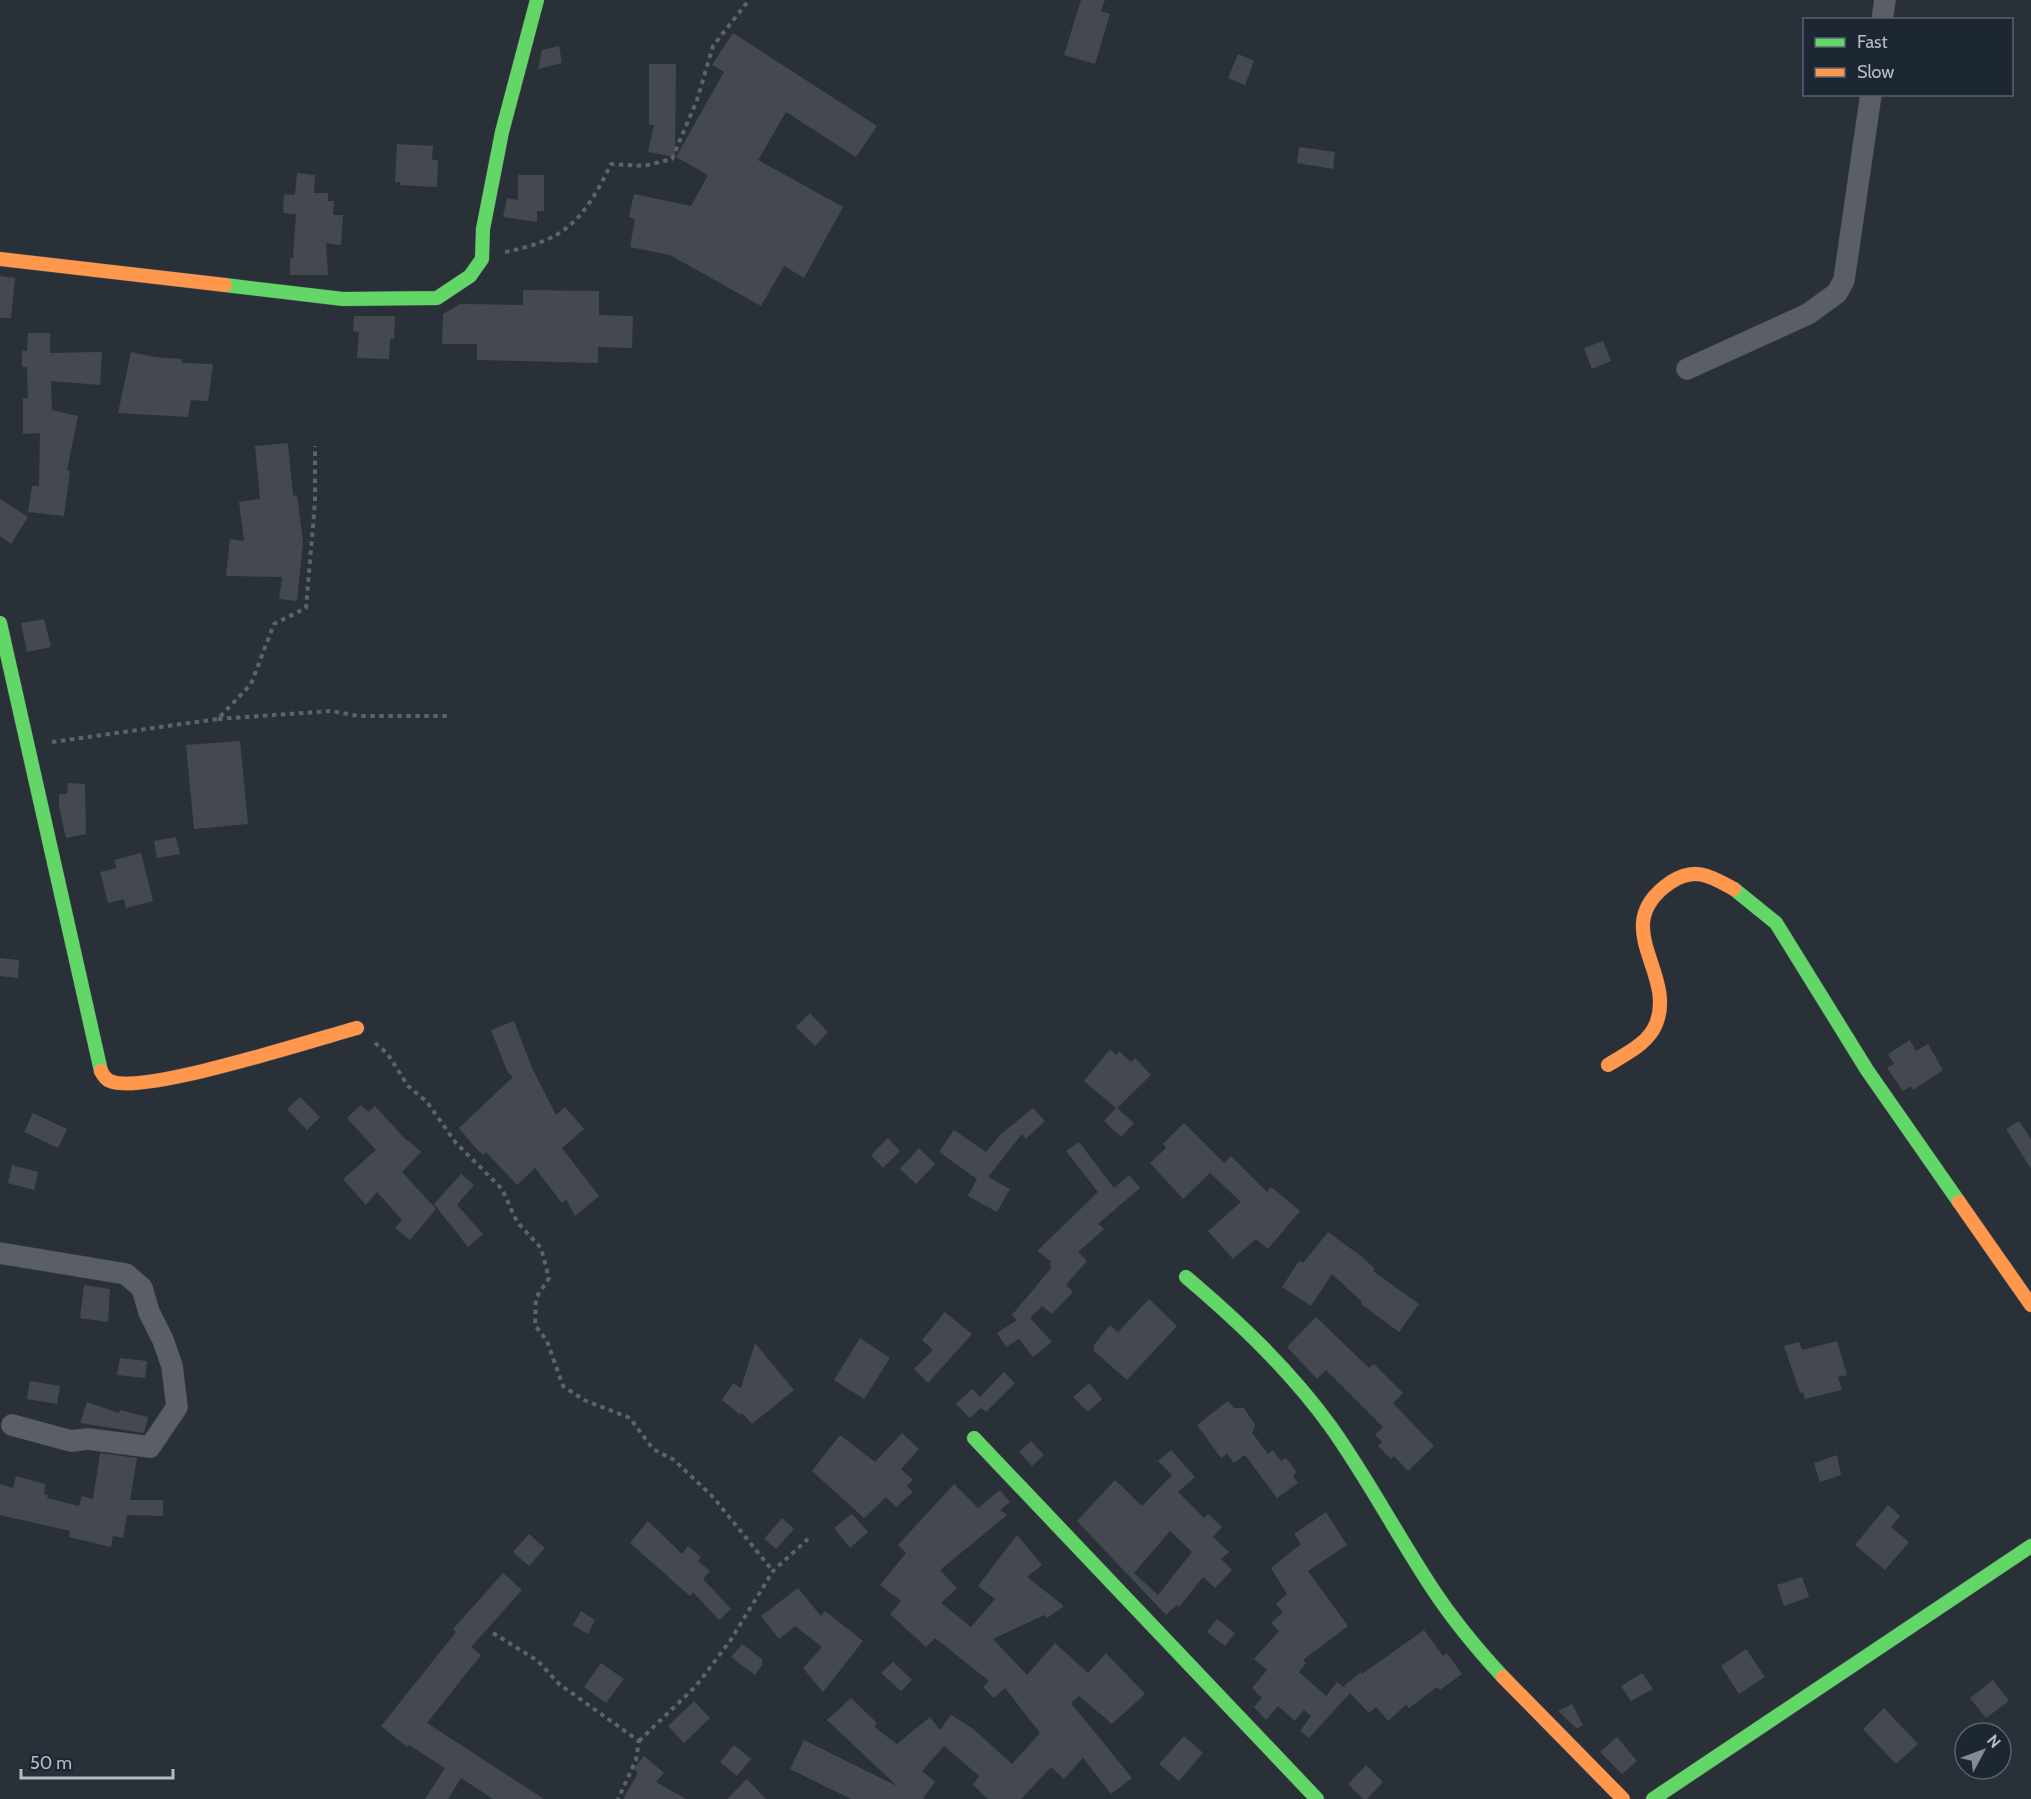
<svg xmlns="http://www.w3.org/2000/svg" width="2031" height="1799" font-family="Cabin,sans-serif">
	<rect width="100%" height="100%" fill="#2a3038"/>
	<!-- building -->
	<g fill="#444950" fill-rule="evenodd">
		<path d="M1081,0h24l-4,11 9,3 -15,50 -31,-9z"/>
		<path d="M733,33l144,93 -21,31 -70,-45 -28,48 85,47 -39,71 -20,-12 -23,40 -91,-51 -40,-8 5,-28 -6,-2 5,-23 57,12 17,-31 -32,-18 48,-85 -12,-7z"/>
		<path d="M559,46l3,17 -24,6 4,-19z"/>
		<path d="M1238,54l16,7 -9,24 -17,-7z"/>
		<path d="M649,64h27l-1,93 -27,-5 6,-27h-5z"/>
		<path d="M397,144l36,2 -1,14h6l-1,27 -37,-2v-3h-5z"/>
		<path d="M1299,147l36,5 -2,17 -36,-6z"/>
		<path d="M297,173l18,2 -1,18h14v8h6l-1,14h10l-2,30 -15,-2 2,32h-38v-17h3l3,-44 -13,-1 1,-19 11,1z"/>
		<path d="M518,175h26v36h-7v11l-34,-5 4,-19 11,2z"/>
		<path d="M0,276l15,2 -4,40h-11z"/>
		<path d="M523,290l76,1v24l34,1 -1,32 -34,-1v16l-77,-2 -44,-1v-16h-35l1,-30 17,-10 63,1z"/>
		<path d="M354,316h41l-1,23h-4l-1,20 -32,-1 2,-26 -6,-1z"/>
		<path d="M28,333h22v20l52,-1 -2,33 -49,-4 1,29 26,6 -11,54 3,1 -6,45 -36,-4 4,-26h7l1,-53 -17,1v-36h5l-1,-31h-5v-16h5z"/>
		<path d="M1603,341l8,20 -19,8 -8,-21z"/>
		<path d="M131,352l24,5 27,2v4l31,1 -5,37 -17,-1 -3,17 -70,-4z"/>
		<path d="M288,443l5,53 4,-1 6,47 -6,59 -18,-2 3,-22 -56,-1 4,-37 14,2 -5,-39 21,-3 -5,-53z"/>
		<path d="M0,499l28,18 -17,27 -11,-8z"/>
		<path d="M44,619l7,28 -24,5 -6,-29z"/>
		<path d="M240,741l8,83 -54,5 -8,-84z"/>
		<path d="M68,783l17,1 1,50 -20,4 -7,-32v-12h8z"/>
		<path d="M176,837l4,17 -23,4 -3,-17z"/>
		<path d="M141,853l12,48 -27,7 -2,-9 -16,4 -8,-31 17,-4 -3,-8z"/>
		<path d="M0,958l19,2 -1,18 -18,-2z"/>
		<path d="M810,1013l18,19 -13,14 -19,-19z"/>
		<path d="M514,1021l18,47 24,47 9,-8 19,22 -22,19 37,48 -24,20 -9,-17 -4,4 -27,-35 -18,17 -31,-33 -3,3 -11,-11 -13,-16 54,-51 -6,-6 -16,-41z"/>
		<path d="M1910,1040l6,11 12,-7 15,26 -30,20 -2,-4 -8,5 -16,-23 7,-4 -6,-10z"/>
		<path d="M1110,1049l6,6 3,-4 12,11 4,-4 16,17 -34,33 17,15 -13,14 -17,-16 12,-13 -32,-27z"/>
		<path d="M300,1097l20,20 -13,13 -20,-21z"/>
		<path d="M361,1105l7,7 7,-6 32,35 1,-1 13,12 -19,20 34,37 -26,31 -15,-12 7,-8 -25,-28 -11,13 -23,-26 33,-29 -29,-32z"/>
		<path d="M1033,1108l12,13 -19,18 -4,-5 -34,43 22,12 -13,23 -29,-16 9,-17 -38,-27 15,-22 32,22 15,-18z"/>
		<path d="M33,1113l34,16 -9,19 -34,-16z"/>
		<path d="M2019,1121l12,18v30l-25,-40z"/>
		<path d="M1184,1123l40,40 7,-7 36,36 4,-5 29,24 -32,38 -12,-10 -23,20 -25,-28 33,-29 -31,-29 -27,26 -33,-36 16,-15 -3,-4z"/>
		<path d="M888,1138l12,13 -17,17 -12,-13z"/>
		<path d="M1079,1142l35,46 15,-13 11,13 -42,36 6,5 -26,23 9,9 -21,24 7,7 -21,22 -10,-8 -12,12 22,24 -19,15 -14,-18 -13,8 -9,-14 20,-13 -5,-5 40,-48 -3,-3 3,-2 -15,-11 61,-59 -32,-41z"/>
		<path d="M919,1148l16,16 -19,20 -16,-15z"/>
		<path d="M12,1165l26,7 -4,18 -26,-7z"/>
		<path d="M461,1174l13,11 -17,20 26,29 -15,13 -34,-43z"/>
		<path d="M1328,1232l33,24 14,13 -2,2 46,33 -20,28 -38,-28 1,-2 -30,-28 -21,32 -29,-19 17,-26 4,2z"/>
		<path d="M84,1285l26,4 -2,33 -28,-4z"/>
		<path d="M1149,1299l28,27 -50,54 -33,-29v-6l16,-20 8,7z"/>
		<path d="M945,1312l27,22 -44,49 -14,-14 19,-19 -11,-10z"/>
		<path d="M1316,1317l53,51 5,-4 29,29 -10,10 41,43 -26,25 -14,-15 -3,3 -13,-13 4,-4 -7,-7 8,-8 -57,-57 -9,9 -30,-32z"/>
		<path d="M860,1338l30,20 -26,41 -30,-19z"/>
		<path d="M1837,1341l10,34 -9,2 4,13 -37,9 -2,-7 -3,1 -16,-47 15,-4 3,8z"/>
		<path d="M755,1343l39,47 -42,34 -10,-11 -2,2 -18,-15 11,-17 8,5z"/>
		<path d="M120,1358l27,3 -2,17 -28,-3z"/>
		<path d="M1004,1372l11,11 -29,29 -5,-4 -11,10 -14,-14 16,-15 8,8z"/>
		<path d="M30,1381l30,5 -3,18 -30,-5z"/>
		<path d="M1089,1383l13,16 -14,13 -15,-15z"/>
		<path d="M1228,1401l6,7h10l11,17 -3,8 16,21 5,-4 8,11 5,-3 11,14 -4,4 5,7 -21,15 -32,-43 -11,8 -7,-9 -6,4 -24,-33z"/>
		<path d="M87,1402l32,11 1,-3 28,7 -4,16 -64,-10z"/>
		<path d="M902,1433l17,16 -18,20 12,11 -6,6 6,6 -17,15 -10,-10 -22,21 -52,-47 28,-36 35,27z"/>
		<path d="M1031,1441l13,14 -12,11 -13,-14z"/>
		<path d="M1171,1450l24,27 -17,15 26,26 4,-4 14,13 -9,10 16,15 -8,7 11,11 -17,18 -12,-11 -24,30 -2,-2 -11,10 -89,-94 38,-41 27,26 30,-31 -14,-14zM1170,1531l22,21 -34,43 -24,-22z"/>
		<path d="M100,1453l37,5 -7,42h33v16l-36,-1 -4,23 -10,-2 -2,11 -42,-10 1,-6 -70,-16v-31l13,4 3,-12 29,8 -1,10 4,1 -1,3 32,8 3,-10 11,3z"/>
		<path d="M1837,1455l4,20 -21,7 -6,-19z"/>
		<path d="M954,1484l24,24 22,-18 10,12 -10,8 7,5 -67,55 17,18 -16,15 30,24 24,-28 -17,-13 39,-51 25,30 -15,12 37,29 -17,12 -3,-3 -51,24 34,36 28,-32 33,30 18,-20 39,41 -33,30 -33,-28 -8,7 61,75 -21,16 -28,-36 -19,21 -13,-12 -30,32h-33l-15,-14 6,-9 -35,-30 -22,25 13,11 -12,16 2,1h-74l-61,-30 14,-29 93,46 -70,-66 24,-22 26,25 -3,4 23,17 33,-27 10,13 11,-15 21,13 40,36 28,-31 -35,-45 -11,10 -11,-11 6,-6 -54,-43 -9,9 -36,-33 11,-13 -21,-16 26,-32 -8,-8z"/>
		<path d="M1888,1505l12,11 -9,11 18,15 -24,28 -30,-25z"/>
		<path d="M1326,1512l21,33 -39,26 40,55 -45,34 3,3 -7,9 27,24 11,-14 9,7 -2,-3 17,-14 1,2 62,-44 19,26 4,-3 15,21 -22,16 -3,-3 -28,21 -3,-3 -18,16 -12,-14 -7,6 -19,-20 -41,45 -9,-7 11,-15 -7,-6 -9,11 -17,-15 -12,14 -12,-13 8,-9 -10,-10 15,-18 -13,-11 25,-28 -8,-8 12,-11 -7,-8 11,-10 -16,-26 30,-24 -7,-10z"/>
		<path d="M852,1514l16,18 -18,16 -16,-20z"/>
		<path d="M782,1518l12,11 -18,20 -12,-10z"/>
		<path d="M648,1521l34,33 6,-8 13,11 -3,4 12,10 -7,8 28,30 -12,11 -26,-28 -3,4 -60,-53z"/>
		<path d="M529,1534l16,14 -16,18 -16,-14z"/>
		<path d="M503,1573l19,17 -51,57 10,8 -54,68 117,76h-51l-32,-21 -13,21h-23l20,-31 -36,-23 -2,2 -26,-21 75,-94 -3,-3z"/>
		<path d="M1802,1577l7,20 -25,9 -7,-21z"/>
		<path d="M798,1588l23,28 4,-5 38,30 -40,51 -20,-24 19,-21 -27,-21 -16,13 -18,-23z"/>
		<path d="M581,1611l14,9 -7,14 -15,-9z"/>
		<path d="M1217,1619l18,14 -10,13 -18,-14z"/>
		<path d="M742,1644l20,15v6l-7,10 -24,-18z"/>
		<path d="M1746,1649l19,28 -26,17 -18,-28z"/>
		<path d="M893,1662l19,18 -11,11 -20,-18z"/>
		<path d="M601,1663l23,16 -18,24 -22,-16z"/>
		<path d="M1642,1673l11,16 -22,12 -10,-15z"/>
		<path d="M1993,1680l16,21 -23,17 -16,-20z"/>
		<path d="M694,1701l16,17 -26,25 -16,-17z"/>
		<path d="M1572,1704l11,21 -6,4 -19,-18z"/>
		<path d="M1884,1708l34,36 -22,20 -33,-35z"/>
		<path d="M1184,1736l19,17 -24,28 -20,-17z"/>
		<path d="M1617,1737l20,24 -15,13 -22,-22z"/>
		<path d="M734,1745l17,14 -14,17 -17,-14z"/>
		<path d="M644,1756l20,17 -8,9 30,17h-63l15,-26 -4,-4z"/>
		<path d="M1366,1765l17,17 -16,17h-4l-15,-15z"/>
		<path d="M747,1779l19,20h-39z"/>
	</g>
	<g fill="none" stroke-linecap="round" stroke-linejoin="round">
		<defs>
			<g id="street">
				<path d="M1882,20l3,-20"/>
				<path d="M1687,369l121,-55 29,-21 7,-13 27,-186"/>
				<path d="M0,1253l126,21 16,14 7,24 14,28 9,26 5,41 -27,40 -62,-8 -17,2 -59,-16"/>
			</g>
			<g id="fast">
				<path d="M225,285l118,14 94,-1 33,-22 12,-17 1,-30 19,-97 35,-132"/>
				<path d="M0,623l101,448"/>
				<path d="M1734,889l42,34 91,147 92,132"/>
				<path d="M1186,1277c53,45 104,93 145,150 37,52 66,108 101,161 21,32 45,61 71,89"/>
				<path d="M974,1438l343,361"/>
				<path d="M1653,1799l378,-253"/>
			</g>
			<g id="slow">
				<path d="M0,259l225,26"/>
				<path d="M1608,1065c17,-11 40,-21 48,-41 21,-52 -50,-98 15,-142 25,-16 41,-5 63,7"/>
				<path d="M101,1071c2,4 4,8 9,10 31,15 206,-42 247,-53"/>
				<path d="M1959,1202l72,103"/>
				<path d="M1503,1677l120,122"/>
			</g>
		</defs>
		<!-- street casing -->
		<use href="#street" stroke="#484c53" stroke-width="22"/>
		<!-- fast casing -->
		<use href="#fast" stroke="#484c53" stroke-width="15"/>
		<!-- slow casing -->
		<use href="#slow" stroke="#484c53" stroke-width="15"/>
		<!-- path -->
		<g stroke="#5d636a" stroke-width="4" stroke-dasharray="4.5 4.5" stroke-linecap="butt">
			<path d="M505,252c62,-12 79,-33 106,-88l33,2 28,-7 25,-59 16,-54 36,-46"/>
			<path d="M218,719l113,-8 28,5h91"/>
			<path d="M52,742l166,-23 33,-35 23,-60 32,-16 9,-106v-56"/>
			<path d="M375,1043l12,10 21,33 19,16 29,41 46,46 15,33 24,26 8,30 -13,20 -1,27 12,16 16,45 21,14 46,18 23,31 21,11 40,38 59,73"/>
			<path d="M493,1633l45,28 21,23 80,57 -3,19 -18,39"/>
			<path d="M639,1741l57,-55 34,-45 43,-70 35,-32"/>
		</g>
		<!-- street -->
		<use href="#street" stroke="#5a5e66" stroke-width="21"/>
		<!-- fast -->
		<use href="#fast" stroke="#63d668" stroke-width="14"/>
		<!-- slow -->
		<use href="#slow" stroke="#ff974d" stroke-width="14"/>
	</g>
	<!-- legend -->
	<rect x="1803" y="18" width="210" height="78" fill="#1d2633" stroke="#59626f" stroke-width="1.5"/>
	<rect x="1815" y="38" width="30" height="9" fill="#63d668" stroke="#59626f" stroke-width="1.5"/>
	<text x="1857" y="48" font-size="18" fill="#b4bcc9">Fast</text>
	<rect x="1815" y="68" width="30" height="9" fill="#ff974d" stroke="#59626f" stroke-width="1.5"/>
	<text x="1857" y="78" font-size="18" fill="#b4bcc9">Slow</text>
	<!-- north arrow -->
	<g transform="translate(1983 1751) rotate(49)"><circle r="28" fill="#1d2633" stroke="#59626f" stroke-width="1.5"/>
	<path d="M0-4.5L10 22L0 15L-10 22Z" fill="#848b96"/>
	<text y="-9" font-size="16" font-weight="bold" text-anchor="middle" fill="#b4bcc9">N</text>
	</g>
	<!-- scale -->
	<path d="M21 1769v9h152v-9" fill="none" stroke="#b4bcc9" stroke-width="3"/>
	<text x="30" y="1769" font-size="18" fill="#b4bcc9" stroke="#1d2633" stroke-width="4.5" paint-order="stroke">50 m</text>
</svg>
